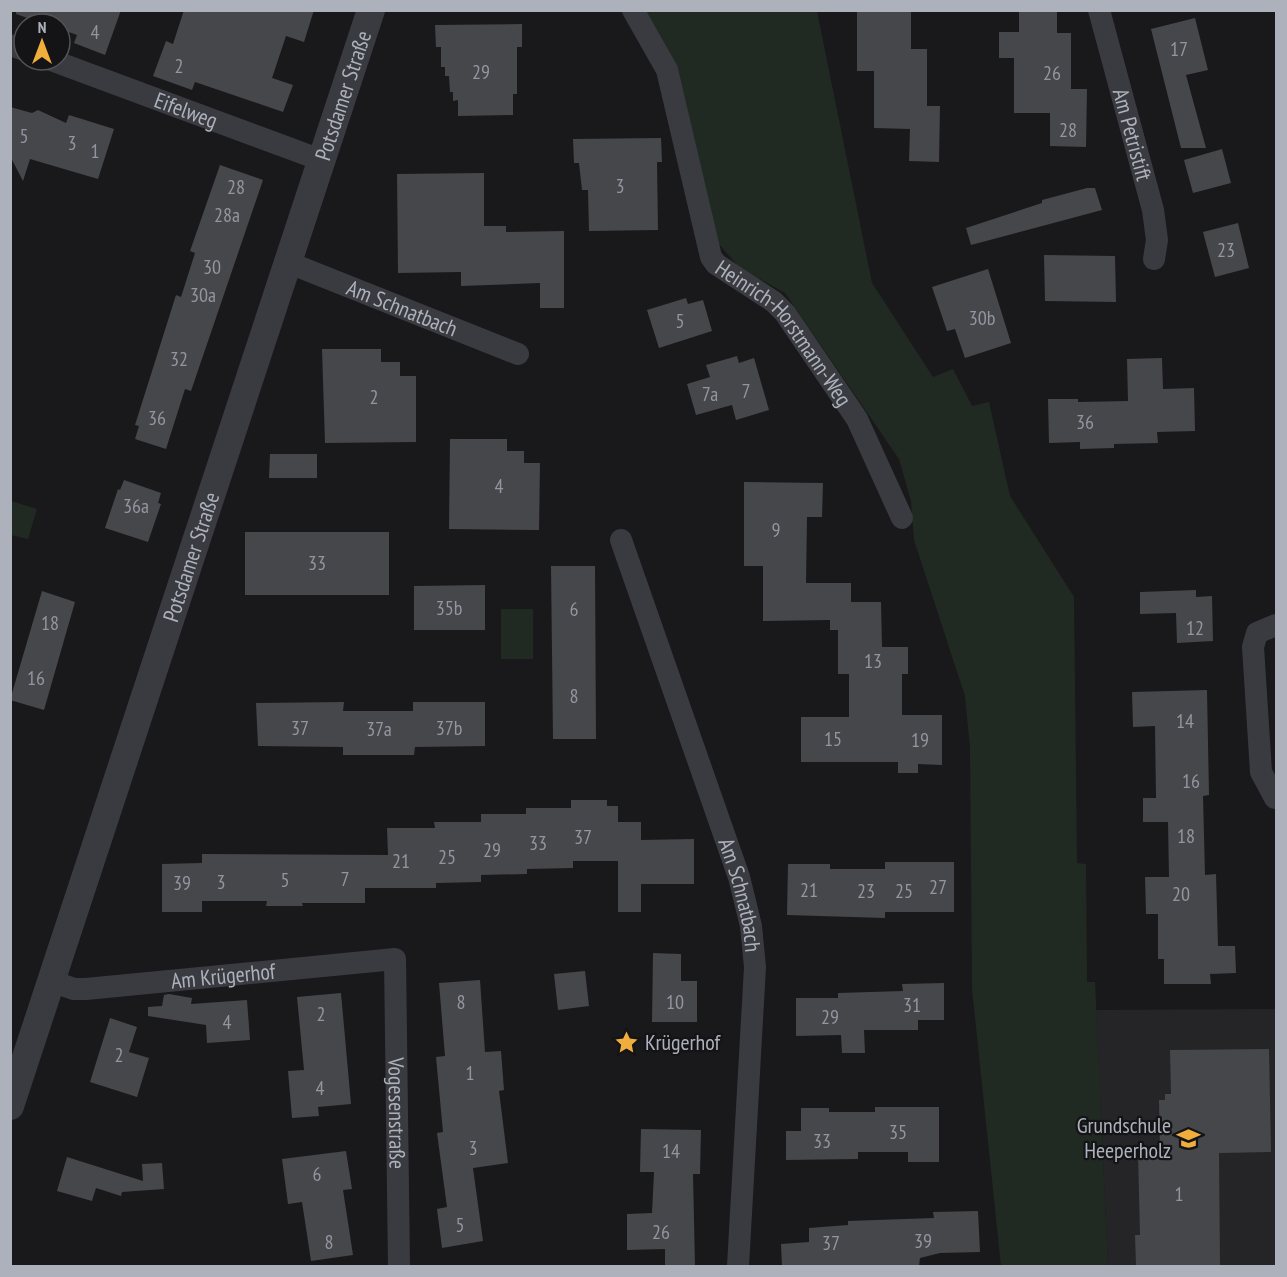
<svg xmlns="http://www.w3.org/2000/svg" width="1287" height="1277" font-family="'PT Sans Narrow',sans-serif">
	<rect width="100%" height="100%" fill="#19191b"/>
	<!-- built -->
	<path fill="#252528" d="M1276,1009v257h-168l-12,-256z"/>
	<!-- green -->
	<g fill="#212a22">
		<path d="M645,11h172l55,272 61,94 20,-8 19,37 17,-4 21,94 64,101 3,266 9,1 1,118h8l13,284h-107l-29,-277 -2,-241 -5,-52 -51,-156 -3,-39 -12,-42 -114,-166 -46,-26 -22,-25z"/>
		<path d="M11,501l26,8 -9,30 -17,-4z"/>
		<rect x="501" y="609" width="32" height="50"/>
	</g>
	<!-- building -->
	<g fill="#46474b">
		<path d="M16,10h105l-16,45 -31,-12 3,-8 -17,-6v-5h-15l-29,-10z"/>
		<path d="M184,10h130l-10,32 -18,-6 -14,42 21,7 -10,27 -88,-30 -3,8 -39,-14 13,-35 7,3z"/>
		<path d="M857,10h54v39h16v57h13l-1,56 -30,-1 1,-32 -36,-1v-57h-17z"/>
		<path d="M1019,10h38v23h14v56h16l-1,58 -36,-1v-33h-36v-55h-15v-26h20z"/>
		<path d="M1195,18l13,52 -22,5 20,73h-25l-30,-119z"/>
		<path d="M522,24v23h-5v47h-4v21l-55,1v-16l-5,1v-9h-3l-1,-16h-4v-9h-4v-20h-5l-1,-22z"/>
		<path d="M10,107l22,6 6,-3 28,13 3,-8 45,14 -16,50 -68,-20 -7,22 -13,-25z"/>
		<path d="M661,138l1,24h-5l1,68 -69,1 -1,-41h-6l-3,-27h-5l-1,-24z"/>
		<path d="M1222,149l9,34 -38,10 -9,-33z"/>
		<path d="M220,165l43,15 -72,211 -6,-2 -19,60 -31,-10 4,-13 -4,-1 41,-130 5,2 14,-44 -5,-2z"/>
		<path d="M484,173v53h22v6l58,-1v77h-24v-25l-79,3v-14l-63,1 -1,-99z"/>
		<path d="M1087,188h8l7,22 -131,35 -5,-17 76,-25v-3z"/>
		<path d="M1238,223l11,45 -34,9 -12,-45z"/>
		<path d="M1044,255l71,1 1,46 -71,-1z"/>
		<path d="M988,269l23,74 -46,15 -10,-29 -8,2 -15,-44z"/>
		<path d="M686,298l2,6 15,-4 9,31 -53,17 -12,-38z"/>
		<path d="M322,349h59v13h19v14h16v66l-91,1z"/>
		<path d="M737,356l2,7 15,-5 15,52 -33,10 -4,-15 -36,10 -9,-31 23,-7 -4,-12z"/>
		<path d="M1162,358l1,31 31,-1 1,43 -38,1 1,11 -44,1v4l-34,1v-7l-31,1 -1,-44h30v3l50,-1 -1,-42z"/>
		<path d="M450,439h57v12h17v12h16l-1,67 -90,-1z"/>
		<path d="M270,454h47v24h-48z"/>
		<path d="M124,480l37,13 -3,10 3,1 -13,38 -43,-14 13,-39 2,1z"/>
		<path d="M744,482l79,1 -1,34h-15l-1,66h45v19h30l1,45h26v27h-6v41h40v50l-24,-1v9h-20v-11h-97v-45h48v-43h-11v-44h-8v-10l-67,1v-55h-19z"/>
		<rect x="245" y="532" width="144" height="63"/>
		<path d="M551,566h44l1,173h-43z"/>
		<path d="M485,585v45h-71v-44z"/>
		<path d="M1196,590v7l16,-1 1,45 -36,2 -1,-30 -36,1v-22z"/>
		<path d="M42,591l33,11 -31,108 -34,-10z"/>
		<path d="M1207,690l2,105 -6,1 2,79 11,-1 2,72h17l1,27 -26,1 1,10h-47v-25h-6v-45h-12l-1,-37h24l-1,-55h-25v-24h13l-1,-72 -22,1 -1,-35z"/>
		<path d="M344,702l-1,9h70v-9h72v44l-70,1 -1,8h-71v-8l-85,-1 -2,-43z"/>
		<path d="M571,800h36v6h11v16h23v18l53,-1v45h-53v28h-23v-51h-45v7l-46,1v5l-46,1v7l-45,1v5h-71v15h-63l1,3h-37l1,-5h-65v11h-40v-48l40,-1v-9l186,1 -1,-27h48l-1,-6h47v-8h45v-6h45z"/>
		<path d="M885,862h69v50h-69v6l-98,-3 1,-51h42v5h55z"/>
		<path d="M653,953l28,1v27h16v41h-45z"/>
		<path d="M585,971l4,35 -31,4 -4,-36z"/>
		<path d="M480,980l5,72 16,-1 3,39 -5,1 9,72 -35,5 10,73 -41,7 -5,-39 10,-2 -10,-74 6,-1 -7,-75 9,-1 -6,-73z"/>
		<path d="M944,983v37h-26v10h-54l1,23h-23l-1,-18 -45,1v-38h42v-5l65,-2 -1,-7z"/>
		<path d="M341,993l10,111 -33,3 1,9 -27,2 -4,-47 16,-1 -7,-73z"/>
		<path d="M169,994l23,4 -1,6 56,-4 3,40 -43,3 -1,-18 -58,-9v-9l14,-1 2,-11z"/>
		<path d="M110,1018l27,9 -8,25 20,6 -12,39 -47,-15z"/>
		<path d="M1269,1049l2,103 -52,1 1,113h-84l-1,-31h5l-2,-83h22l-1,-52h6v-6h6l-1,-44z"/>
		<path d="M875,1107h64v55h-31v-10h-50v7l-72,1v-29h15v-23h28v4h46z"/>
		<path d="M641,1129l60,1 -1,44h-7l2,92h-30v-17l-38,1v-36l25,-1 2,-41h-14z"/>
		<path d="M346,1151l6,38 -9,1 10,65 -42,6 -9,-59 -14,2 -6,-45z"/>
		<path d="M67,1157l76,24 -1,-17 20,-1 2,26 -42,3 -1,4 -25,-8 -4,13 -35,-10z"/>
		<path d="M978,1211l2,41 -40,1 -20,5 -1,8h-137l-1,-22 28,-2v-14l39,-3v-4l86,-3 -1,-6z"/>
	</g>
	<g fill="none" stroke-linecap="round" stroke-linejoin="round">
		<!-- minor -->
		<g stroke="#3a3b40" stroke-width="22">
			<path id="s1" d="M633,10l34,60 44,187 5,7 58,38 11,11 72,106 45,99"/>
			<path id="s2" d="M1099,10l54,200 4,30 -3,19"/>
			<path d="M10,45l14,5"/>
			<path id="s3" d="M51,60l270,100"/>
			<path id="s4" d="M287,262l231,92"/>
			<path id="s5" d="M621,540l118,337 12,49 4,41 -17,299"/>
			<path d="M1275,798l-14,-26 -8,-125 4,-14 19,-8"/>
			<path id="s6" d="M51,981l23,8h12l309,-30 4,307"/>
		</g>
		<!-- tertiary -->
		<path stroke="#3a3b40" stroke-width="28" id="s7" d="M10,1106l361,-1096"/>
	</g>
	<!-- icons -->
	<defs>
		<symbol id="sight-bare" viewBox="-9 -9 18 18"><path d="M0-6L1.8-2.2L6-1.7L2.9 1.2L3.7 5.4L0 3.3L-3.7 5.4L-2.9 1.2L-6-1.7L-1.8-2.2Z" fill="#f0ae3d" stroke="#141417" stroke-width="2.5" paint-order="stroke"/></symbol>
		<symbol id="school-bare" viewBox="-9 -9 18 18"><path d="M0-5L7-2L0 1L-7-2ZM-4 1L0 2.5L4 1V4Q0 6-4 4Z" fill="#f0ae3d" stroke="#141417" stroke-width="2.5" paint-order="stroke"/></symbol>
	</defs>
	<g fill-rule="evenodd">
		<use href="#sight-bare" x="610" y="1026" width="33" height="33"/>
		<use href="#school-bare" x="1172" y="1122" width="33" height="33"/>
	</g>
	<g text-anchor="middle" stroke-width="4.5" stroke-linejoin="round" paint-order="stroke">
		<!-- number labels -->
		<g font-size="20" fill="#92969f">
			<text x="95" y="39">4</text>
			<text x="1179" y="56">17</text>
			<text x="179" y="73">2</text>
			<text x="481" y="79">29</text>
			<text x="1052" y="80">26</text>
			<text x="1068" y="137">28</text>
			<text x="24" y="143">5</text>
			<text x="72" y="150">3</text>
			<text x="95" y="158">1</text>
			<text x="620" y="193">3</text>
			<text x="236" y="194">28</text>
			<text x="227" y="222">28a</text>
			<text x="1226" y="257">23</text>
			<text x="212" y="274">30</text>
			<text x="203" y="302">30a</text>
			<text x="982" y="325">30b</text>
			<text x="680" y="328">5</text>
			<text x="179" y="366">32</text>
			<text x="746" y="398">7</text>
			<text x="710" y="401">7a</text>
			<text x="374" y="404">2</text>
			<text x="157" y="425">36</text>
			<text x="1085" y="429">36</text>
			<text x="499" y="493">4</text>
			<text x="136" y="513">36a</text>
			<text x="776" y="537">9</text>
			<text x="317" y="570">33</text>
			<text x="449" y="615">35b</text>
			<text x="574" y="616">6</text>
			<text x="50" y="630">18</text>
			<text x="1195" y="635">12</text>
			<text x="873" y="668">13</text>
			<text x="36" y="685">16</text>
			<text x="574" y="703">8</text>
			<text x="1185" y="728">14</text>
			<text x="300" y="735">37</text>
			<text x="449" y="735">37b</text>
			<text x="379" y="736">37a</text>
			<text x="833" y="746">15</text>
			<text x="920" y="747">19</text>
			<text x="1191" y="788">16</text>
			<text x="1186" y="843">18</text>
			<text x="583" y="844">37</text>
			<text x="538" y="850">33</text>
			<text x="492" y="857">29</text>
			<text x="447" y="864">25</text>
			<text x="401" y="868">21</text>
			<text x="345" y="886">7</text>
			<text x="285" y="887">5</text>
			<text x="221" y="889">3</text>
			<text x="182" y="890">39</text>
			<text x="938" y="894">27</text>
			<text x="809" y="897">21</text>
			<text x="866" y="898">23</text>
			<text x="904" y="898">25</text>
			<text x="1181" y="901">20</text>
			<text x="461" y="1009">8</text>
			<text x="675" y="1009">10</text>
			<text x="912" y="1012">31</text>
			<text x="321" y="1021">2</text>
			<text x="830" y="1024">29</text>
			<text x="227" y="1029">4</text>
			<text x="119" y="1062">2</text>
			<text x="470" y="1080">1</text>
			<text x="320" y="1095">4</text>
			<text x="898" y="1139">35</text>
			<text x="822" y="1148">33</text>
			<text x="473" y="1155">3</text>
			<text x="671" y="1158">14</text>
			<text x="317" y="1181">6</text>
			<text x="1179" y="1201">1</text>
			<text x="460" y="1232">5</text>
			<text x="661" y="1239">26</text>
			<text x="923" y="1248">39</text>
			<text x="329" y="1249">8</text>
			<text x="831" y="1250">37</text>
		</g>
		<!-- street labels -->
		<g font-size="22" fill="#acb1bb" stroke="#141417">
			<text dy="8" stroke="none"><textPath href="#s7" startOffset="1064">Potsdamer Straße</textPath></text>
			<text dy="8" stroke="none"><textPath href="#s3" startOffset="144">Eifelweg</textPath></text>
			<text dy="8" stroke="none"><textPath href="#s2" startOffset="129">Am Petristift</textPath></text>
			<text dy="8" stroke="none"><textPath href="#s4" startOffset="124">Am Schnatbach</textPath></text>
			<text dy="8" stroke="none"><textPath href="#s1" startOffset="368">Heinrich-Horstmann-Weg</textPath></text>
			<text dy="8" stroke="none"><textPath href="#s7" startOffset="578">Potsdamer Straße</textPath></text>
			<text dy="8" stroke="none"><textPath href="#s5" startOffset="375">Am Schnatbach</textPath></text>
			<text dy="8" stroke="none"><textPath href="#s6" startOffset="174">Am Krügerhof</textPath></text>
			<text dy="8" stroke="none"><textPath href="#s6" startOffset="501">Vogesenstraße</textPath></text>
		</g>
		<!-- poi labels -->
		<g font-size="22" fill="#acb1bb" stroke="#141417" text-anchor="start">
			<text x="645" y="1050">Krügerhof</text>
			<text x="1171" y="1133" text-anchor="end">Grundschule<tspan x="1171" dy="25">Heeperholz</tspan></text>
		</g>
	</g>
	<!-- border -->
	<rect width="1287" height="1277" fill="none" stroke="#acb1bb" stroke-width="24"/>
	<!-- north arrow -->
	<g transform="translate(42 42)"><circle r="28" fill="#141417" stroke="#515359" stroke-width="1.5"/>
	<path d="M0-4.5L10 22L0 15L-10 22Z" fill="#f0ae3d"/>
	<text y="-9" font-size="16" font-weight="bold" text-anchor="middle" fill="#acb1bb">N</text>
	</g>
</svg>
